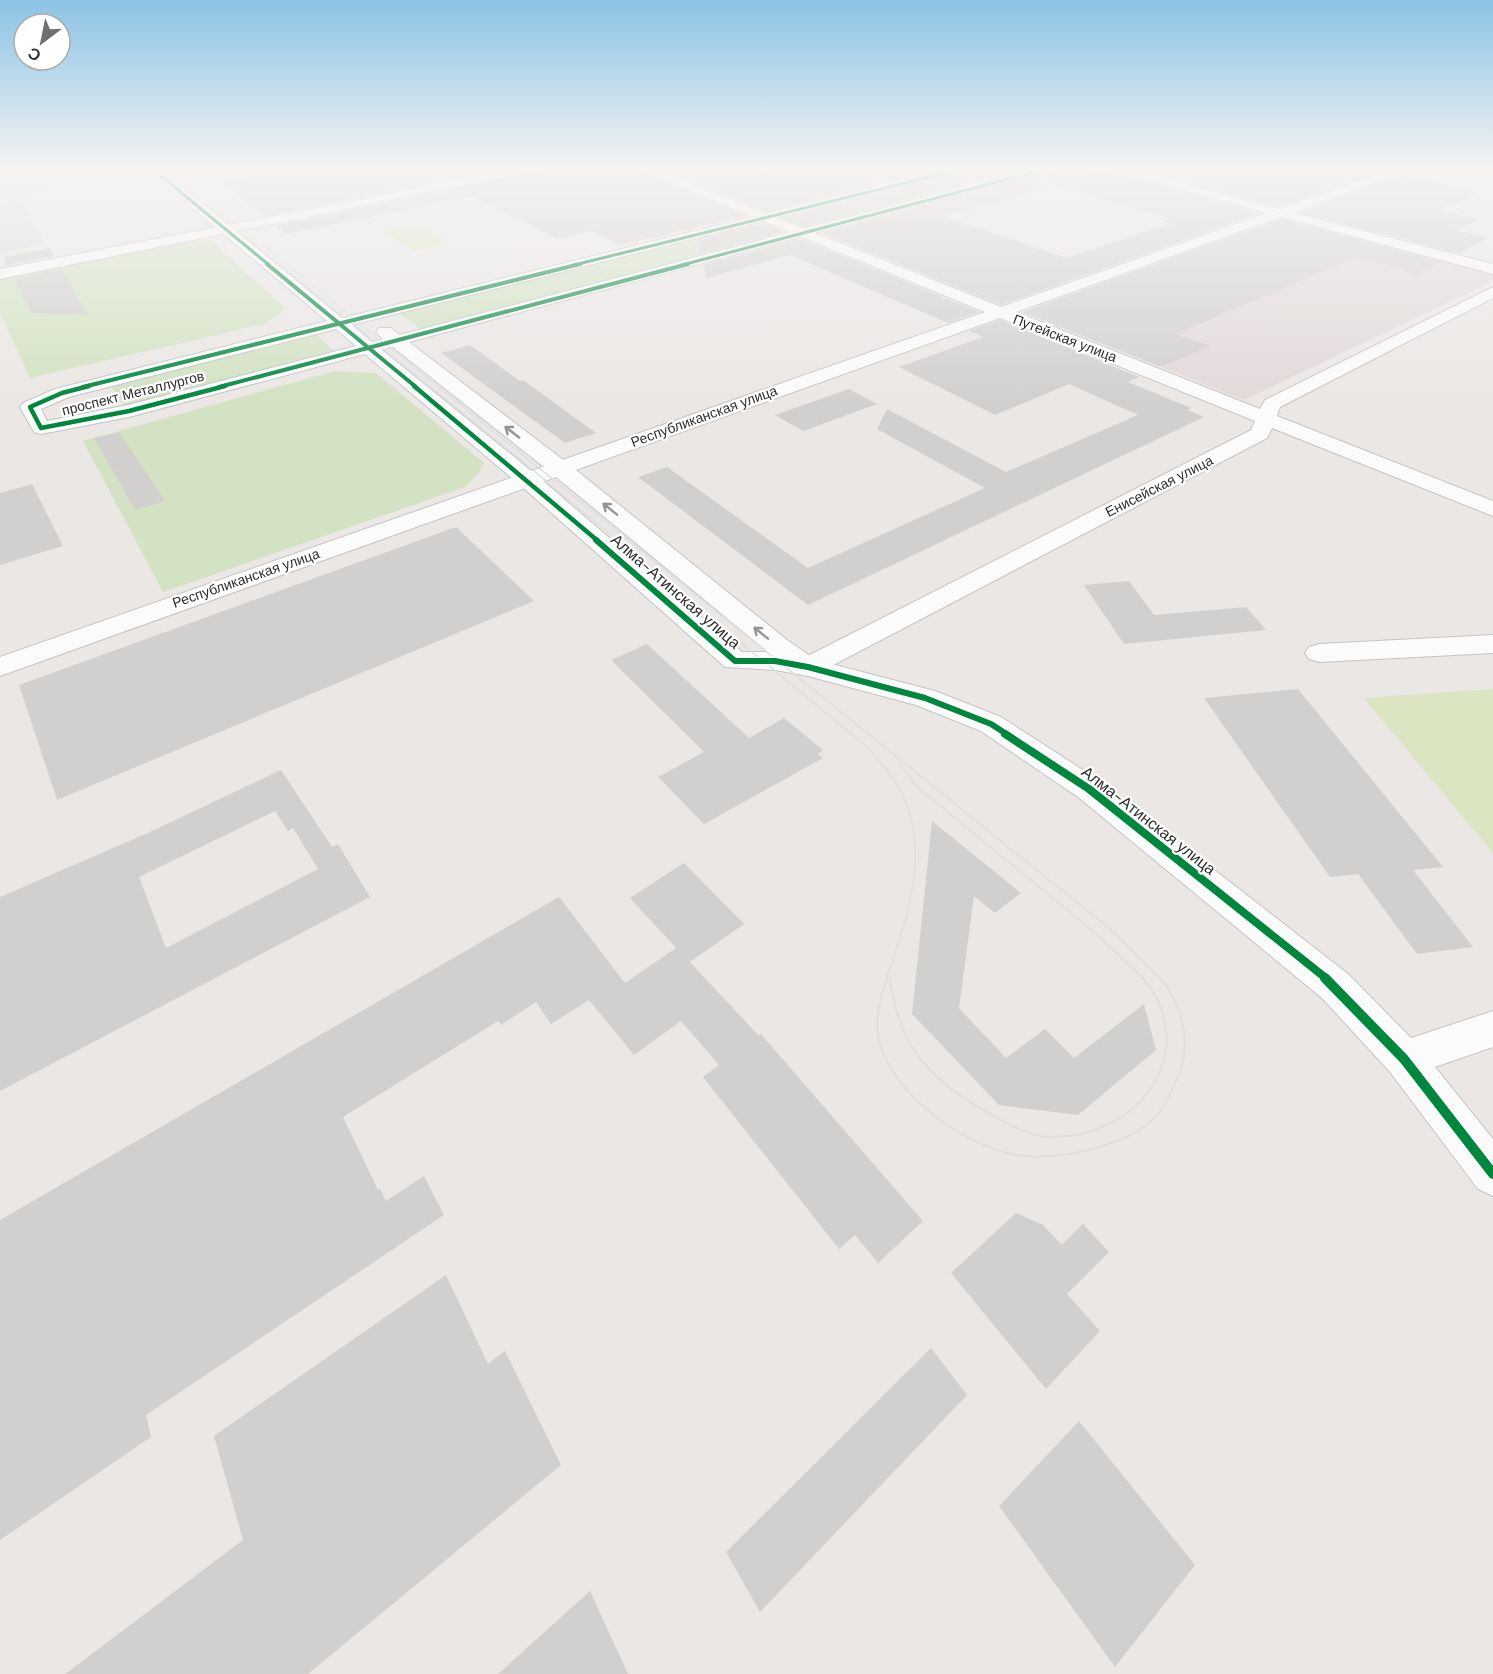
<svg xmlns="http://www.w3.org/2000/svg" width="1493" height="1674" font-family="'DM Sans',sans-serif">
	<rect width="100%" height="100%" fill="#eae7e5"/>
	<!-- industrial -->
	<path fill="#dbd9db" d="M20,201l25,42 -45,11v-50z"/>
	<!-- education -->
	<path fill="#e0d9d2" d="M0,167h51l23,20 -74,12z"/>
	<!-- medical -->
	<path fill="#e2d9d9" d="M1301,222l192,52v7l-249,119 -211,-84z"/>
	<!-- green -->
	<g fill="#d2e2c2">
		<path d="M980,167h61l-233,61 -29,-10z"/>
		<path d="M748,224l31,13 -356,94 -25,-19z"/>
		<path d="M191,239l21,2 74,68 -22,15 -234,54 -30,-65v-37z"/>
		<path d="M317,335l17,16 -209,55 -14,-20z"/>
		<path d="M335,371l41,2 108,90 -6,11 -13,13 -302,105 -80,-151z"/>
	</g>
	<!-- pitch -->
	<g fill="#dbe5c1">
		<path d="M416,225l9,2 24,17 -36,7 -28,-19z"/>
		<path d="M1493,689v164l-129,-155z"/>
	</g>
	<!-- building -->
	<g fill="#d2d0ce" fill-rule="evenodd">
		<path d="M261,167h253l-251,49 -43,-35 49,-8z"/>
		<path d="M556,167h73l116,49 -125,29 -29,-14 -34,8 -85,-43 -186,38 -11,-8z"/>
		<path d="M656,167h287l-177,44z"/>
		<path d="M978,167h51l-225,59 -21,-8z"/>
		<path d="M1062,167h16l26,7v-3l155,42 -258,92 -179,-72zM1040,181l131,38 -9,3 7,2 -103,34 -123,-42 99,-26z"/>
		<path d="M1131,167h236l14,4 -101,36z"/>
		<path d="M1401,175l79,18 -42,17 41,10 -24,10 34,8 -30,15 -158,-40z"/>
		<path d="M1281,219l159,43 -23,12 -59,-17 -183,77 35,12 -49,21 -139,-55z"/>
		<path d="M763,223l20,9 -83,22 -3,-14z"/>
		<path d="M801,239l178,73 -31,11 -158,-68 -83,23 -4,-13z"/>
		<path d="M50,248l4,8 -47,9 -4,-8z"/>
		<path d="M62,269l26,46 -57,-2 -17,-34z"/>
		<path d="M1000,320l139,57 -11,5 63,26 -3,2 16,7 -396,188 -170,-128 29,-10 141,101 177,-80 -108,-59 10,-20 119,63 132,-57 -69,-31 -74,31 -96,-48 84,-30 -14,-6z"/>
		<path d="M470,345l50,36 3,-1 73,53 -31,10 -124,-90z"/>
		<path d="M849,389l28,15 -74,27 -28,-16z"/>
		<path d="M119,432l46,69 -30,9 -41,-72z"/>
		<path d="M32,484l31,62 -63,19v-72z"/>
		<path d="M456,527l78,74 -477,199 -38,-115z"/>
		<path d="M1129,581l25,34 92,-8 20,23 -142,14 -40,-59z"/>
		<path d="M647,644l102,94 35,-20 39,32 -5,4 5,4 -119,66 -46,-47 46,-25 -93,-92z"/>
		<path d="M1298,689l145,178 -30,3 60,77 -56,7 -59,-80 -28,3 -126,-179z"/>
		<path d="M281,770l51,77 6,-3 32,53 -370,194v-194l150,-65zM275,811l13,20 5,-3 25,41 -152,79 -27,-71z"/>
		<path d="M932,821l89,72 -26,20 -21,-17 -15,112 47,50 39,-29 29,29 70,-54 12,46 -78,65 -79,-10 -87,-91z"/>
		<path d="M684,863l60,61 -54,38 69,74 2,-2 162,187 -45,42 -23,-28 -16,14 -136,-172 16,-12 -38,-44 -47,34 -45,-55 -38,24 -15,-22 -35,23 -3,-4 -155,96 35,73 2,-2 6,13 38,-25 20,39 -298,200 5,22 -151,103v-320l559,-323 66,86 51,-35 -46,-50z"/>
		<path d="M1016,1213l27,12 19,20 21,-21 26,28 -42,42 33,37 -54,58 -95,-116z"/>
		<path d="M446,1275l42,89 17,-13 56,114 -253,209h-243l178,-134 -29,-104z"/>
		<path d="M931,1348l36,47 -207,217 -34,-60z"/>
		<path d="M1079,1421l116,144 -80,102 -116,-161z"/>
		<path d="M590,1591l38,83h-130z"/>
	</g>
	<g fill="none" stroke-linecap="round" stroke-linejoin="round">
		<defs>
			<g id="minor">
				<path d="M528,167h26l-554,112v-10z"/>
				<path d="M631,167h18l352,140 266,-94 -167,-46h21l159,42 118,-42h18l-122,46 199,51v10l-212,-57 -265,95 244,97 5,-9 228,-113v11l-213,109 -3,9 216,85v15l-221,-88 -5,10 -449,235 -10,3 -10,-3 -4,-6 4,-6 453,-231 4,-9 -255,-103 -1000,358v-19l985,-345z"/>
				<path d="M181,168l6,4 -2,3 -25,4 -6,-4z"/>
				<path d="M1493,635v18l-174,9 -10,-3 -4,-6 4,-6 10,-3z"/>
			</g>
			<g id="tertiary">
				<path d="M144,167h14l184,151 612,-151h22l-624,158 20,17 11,-3 -7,-7 3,-4h12l8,7 640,-168h21l-651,175 157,120 221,178 29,20 119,31 66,26 99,64 248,193 63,64 82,-27v36l-58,20 58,72v57l-15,-7 -88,-117 -68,-74 -244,-201 -97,-66 -65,-26 -108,-29 -33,-6 -50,-3 -206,-183 -154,-130 -236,63 -88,17 -7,-2 -14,-25 3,-4 32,-14 272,-68zM336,329l20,17 -228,59 -81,16 -6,-12 28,-12zM393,347l157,125 218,180h-26l-207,-178 -153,-124z"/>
				<path d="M186,167h27l-32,9 -6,-4z"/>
			</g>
		</defs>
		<!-- minor casing -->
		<use href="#minor" stroke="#c5c4c5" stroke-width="2"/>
		<!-- tertiary casing -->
		<use href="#tertiary" stroke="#c5c4c5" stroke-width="2"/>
		<!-- minor -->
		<use href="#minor" fill="#fcfbfb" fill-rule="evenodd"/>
		<!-- tertiary -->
		<use href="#tertiary" fill="#fcfbfb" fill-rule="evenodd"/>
		<!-- tram-far1 -->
		<g stroke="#dfdfe0" stroke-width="1.5">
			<path d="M160,167l379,308 329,273c14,16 29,32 37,52 24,58 1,123 -19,179"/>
			<path d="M166,167l944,762 51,50"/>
			<path d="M900,764l17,23 177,145 50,47"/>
		</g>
		<!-- tram -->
		<g stroke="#dfdfe0" stroke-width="2">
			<path d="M887,978c-7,19 -12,38 -9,58 11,56 84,109 138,119 37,7 112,-9 138,-37 12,-12 20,-31 26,-47 11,-33 2,-67 -20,-93"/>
			<path d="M890,978c8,71 43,105 104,138 17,9 35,20 55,21 88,3 155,-84 94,-159"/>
		</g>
		<defs>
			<g id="cycleway-far5">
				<path d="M150,167l119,98"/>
				<path d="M574,265l396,-98"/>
				<path d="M682,265l372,-98"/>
			</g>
			<g id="cycleway-far4">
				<path d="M267,264l149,123"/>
				<path d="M83,387l497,-123"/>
				<path d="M219,387l469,-123"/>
			</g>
			<g id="cycleway-far3">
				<path d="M89,386l-27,7 -32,14 11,21 88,-17 96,-25"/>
				<path d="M414,386l184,155"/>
			</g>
			<path id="cycleway-far2" d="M596,540l139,121h40l33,6 117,31 66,26 17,11"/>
			<path id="cycleway-far1" d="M1005,734l84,55 238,190"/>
			<path id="cycleway" d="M1325,978l79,81 89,115"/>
		</defs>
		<!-- cycleway-far5 casing -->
		<use href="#cycleway-far5" stroke="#fff" stroke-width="4.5"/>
		<!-- cycleway-far4 casing -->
		<use href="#cycleway-far4" stroke="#fff" stroke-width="6"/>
		<!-- cycleway-far3 casing -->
		<use href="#cycleway-far3" stroke="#fff" stroke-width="7"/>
		<!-- cycleway-far2 casing -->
		<use href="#cycleway-far2" stroke="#fff" stroke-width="9"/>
		<!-- cycleway-far1 casing -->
		<use href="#cycleway-far1" stroke="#fff" stroke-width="11"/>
		<!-- cycleway casing -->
		<use href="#cycleway" stroke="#fff" stroke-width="14"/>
		<!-- cycleway-far5 -->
		<use href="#cycleway-far5" stroke="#00873e" stroke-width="3"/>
		<!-- cycleway-far4 -->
		<use href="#cycleway-far4" stroke="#00873e" stroke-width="4"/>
		<!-- cycleway-far3 -->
		<use href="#cycleway-far3" stroke="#00873e" stroke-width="4.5"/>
		<!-- cycleway-far2 -->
		<use href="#cycleway-far2" stroke="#00873e" stroke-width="6"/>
		<!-- cycleway-far1 -->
		<use href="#cycleway-far1" stroke="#00873e" stroke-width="8"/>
		<!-- cycleway -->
		<use href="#cycleway" stroke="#00873e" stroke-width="10"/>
	</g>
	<!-- one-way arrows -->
	<defs><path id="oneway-shaft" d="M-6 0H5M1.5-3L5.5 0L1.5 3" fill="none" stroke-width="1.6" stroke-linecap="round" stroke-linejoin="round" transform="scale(1.5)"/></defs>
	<g stroke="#959494">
		<use href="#oneway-shaft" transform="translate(512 432) rotate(-142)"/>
		<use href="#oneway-shaft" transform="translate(610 509) rotate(-141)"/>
		<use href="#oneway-shaft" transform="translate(761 633) rotate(-141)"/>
	</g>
	<!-- sky -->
	<linearGradient id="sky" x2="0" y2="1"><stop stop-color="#8bc3e6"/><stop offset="0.42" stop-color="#f6f4f3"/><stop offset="1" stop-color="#f6f4f3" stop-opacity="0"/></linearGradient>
	<rect width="1493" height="402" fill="url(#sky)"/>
	<g text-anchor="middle" stroke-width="4.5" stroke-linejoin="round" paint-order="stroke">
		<!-- far-street labels -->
		<g font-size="14" fill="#2e2e2e" stroke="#fff">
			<text transform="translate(1065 338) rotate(21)" y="5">Путейская улица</text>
			<text transform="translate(133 393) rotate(-14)" y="5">проспект Металлургов</text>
			<text transform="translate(704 416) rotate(-20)" y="5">Республиканская улица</text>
			<text transform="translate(1159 486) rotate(-27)" y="5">Енисейская улица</text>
			<text transform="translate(246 578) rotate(-19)" y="5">Республиканская улица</text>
		</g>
		<!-- street labels -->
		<g font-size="16" fill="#2e2e2e" stroke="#fff">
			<text transform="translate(676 591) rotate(41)" y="6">Алма-Атинская улица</text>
			<text transform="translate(1149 820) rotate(38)" y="6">Алма-Атинская улица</text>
		</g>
	</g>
	<!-- north arrow -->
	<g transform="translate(42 42) rotate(212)"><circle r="28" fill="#ffffff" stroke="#ababab" stroke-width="1.5"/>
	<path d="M0-4.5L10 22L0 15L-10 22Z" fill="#706f6e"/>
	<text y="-9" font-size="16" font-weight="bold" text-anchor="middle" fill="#2e2e2e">С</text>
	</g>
</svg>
